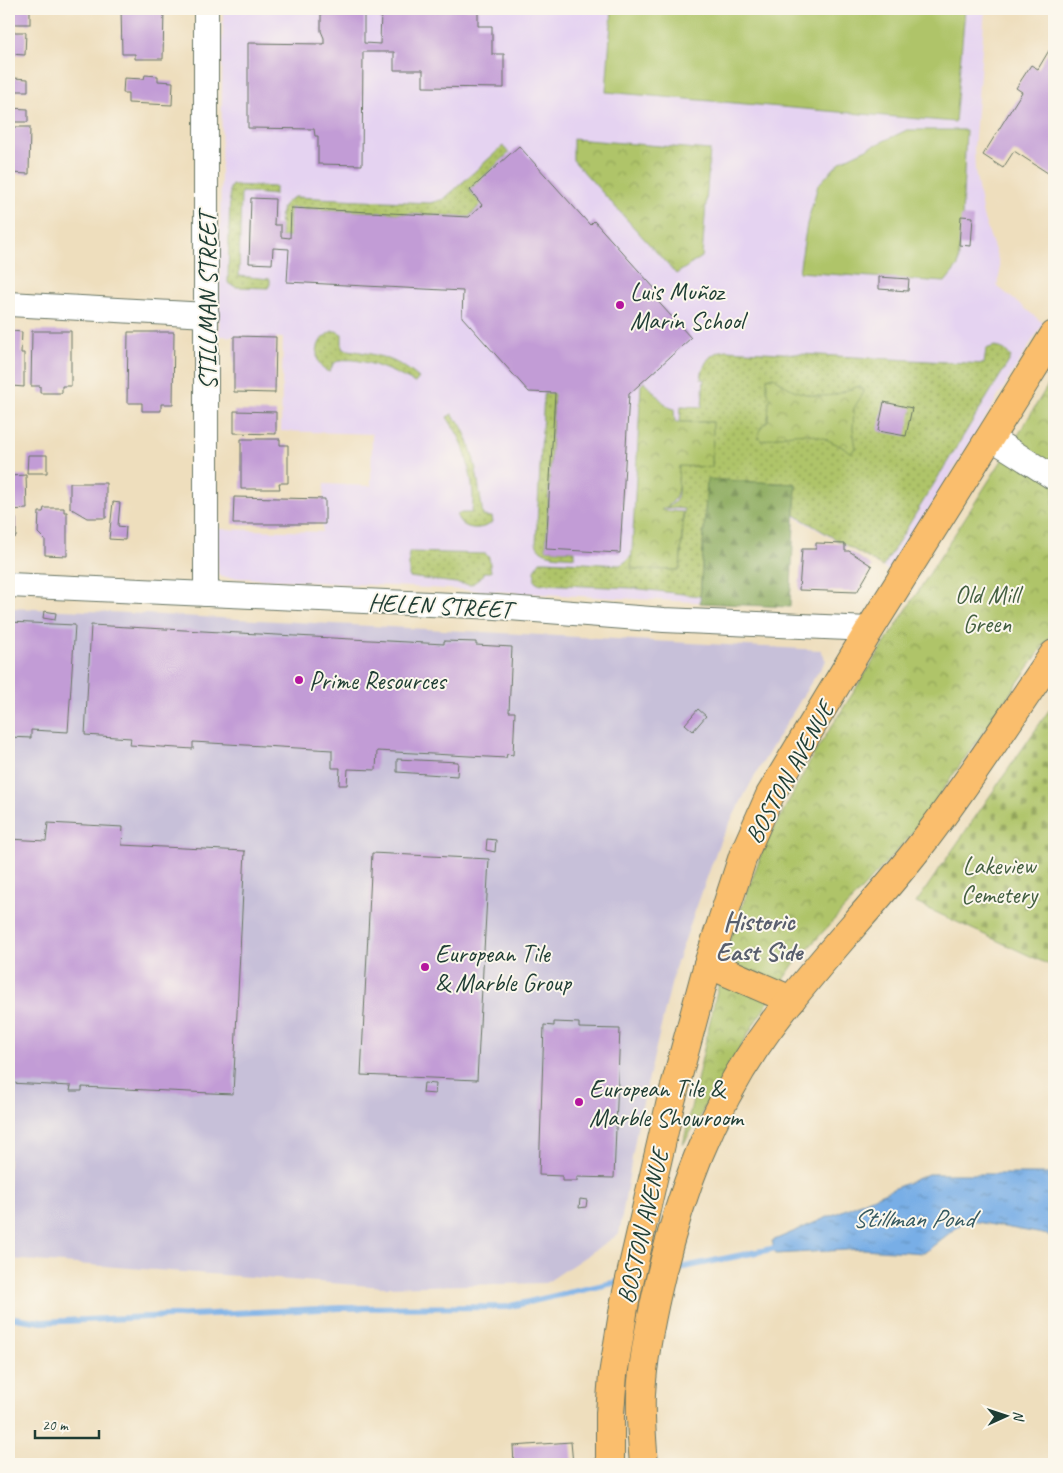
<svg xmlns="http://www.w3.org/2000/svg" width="1063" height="1473" font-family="Caveat,sans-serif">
	<defs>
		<pattern id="grass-dots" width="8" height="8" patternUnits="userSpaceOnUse" patternTransform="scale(1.25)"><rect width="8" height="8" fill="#afc469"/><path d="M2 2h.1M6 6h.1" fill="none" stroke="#8ea057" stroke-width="1.8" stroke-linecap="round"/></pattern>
		<pattern id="forest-firs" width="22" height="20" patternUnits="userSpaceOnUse" patternTransform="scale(1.25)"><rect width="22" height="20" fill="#8baa5d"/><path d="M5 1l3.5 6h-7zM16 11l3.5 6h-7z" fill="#718c4e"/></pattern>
		<pattern id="cemetery-stones" width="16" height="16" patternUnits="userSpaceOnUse" patternTransform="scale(1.25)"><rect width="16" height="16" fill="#afc469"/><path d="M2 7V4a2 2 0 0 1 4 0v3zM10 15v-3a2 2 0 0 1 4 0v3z" fill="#8ea057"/></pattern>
		<pattern id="park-crowns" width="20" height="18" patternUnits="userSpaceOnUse" patternTransform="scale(1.25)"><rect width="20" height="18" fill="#afc469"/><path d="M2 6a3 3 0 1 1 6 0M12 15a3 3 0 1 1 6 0" fill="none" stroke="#8ea057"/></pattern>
		<pattern id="water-ripples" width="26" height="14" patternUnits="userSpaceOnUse" patternTransform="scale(1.25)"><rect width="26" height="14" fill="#78aee6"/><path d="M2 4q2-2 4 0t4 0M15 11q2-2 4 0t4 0" fill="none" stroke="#628fbb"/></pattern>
	</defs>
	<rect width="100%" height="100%" fill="#fbf7ec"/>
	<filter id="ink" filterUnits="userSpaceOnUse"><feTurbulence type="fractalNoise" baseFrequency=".02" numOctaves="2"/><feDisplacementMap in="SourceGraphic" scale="10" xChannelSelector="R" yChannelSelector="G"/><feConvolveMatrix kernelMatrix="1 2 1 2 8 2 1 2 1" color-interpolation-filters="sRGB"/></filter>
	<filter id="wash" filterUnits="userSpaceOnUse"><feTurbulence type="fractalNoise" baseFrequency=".0096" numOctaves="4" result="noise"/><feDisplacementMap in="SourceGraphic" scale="20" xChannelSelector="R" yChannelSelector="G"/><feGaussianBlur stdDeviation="1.12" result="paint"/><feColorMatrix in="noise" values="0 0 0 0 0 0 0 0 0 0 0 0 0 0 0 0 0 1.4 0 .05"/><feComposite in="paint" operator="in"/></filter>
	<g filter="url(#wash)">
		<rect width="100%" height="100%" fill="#eedebd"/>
		<!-- built -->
		<path fill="#e5d3f1" d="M223,9h762l-11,140 1,21 8,46 16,46 1,10 -3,14 46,37 -152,249 -96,-55 -5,90 -569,-30 -3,-3 -1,-45 105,3 2,-48 47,2 1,-52 -91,-3 2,-93 -64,-2z"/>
		<!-- industrial -->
		<path fill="#c7c0d9" d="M9,608l80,3 732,39 5,11 -14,20 -58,96 -34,64 -45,127 -37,155 -19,111 -73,49 -162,4 -375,-28z"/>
		<!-- grass -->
		<g fill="url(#grass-dots)" stroke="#67804e">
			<path d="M503,146l6,7 -40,37 12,14 -12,13 -179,-9 -1,29h-8c1,-16 -7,-31 14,-40l135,6 14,-4z"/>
			<path d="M232,185l43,2v8l-34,-3 -2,84 31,3v5l-2,4 -32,-1 -7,-3 -1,-2 2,-94z"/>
			<path d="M332,331h4l6,3v15c31,5 52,7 77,29l-4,5c-17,-9 -64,-33 -82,-19l-3,8c-13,-2 -16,-20 -10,-30 2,-5 8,-8 12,-11z"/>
			<path d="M995,346l10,4 6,7 -3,6 -125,204 -88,-52 1,-31 -89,-4 -7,116 -68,-8 -92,-4 -5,-3c-1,-8 0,-13 5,-20h6l74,4 5,-3 7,-7v14l48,1 4,-61 -19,-1c22,-8 9,-26 14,-41 2,-7 28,-37 34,-45h-33l1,-16 21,1 2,-28h-3c2,-15 8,-27 25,-29l258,14 2,-15z"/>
			<path d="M544,393l10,1 -8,155 29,2v6c-13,-2 -35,1 -39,-14z"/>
			<path d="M452,414l4,6 3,1c17,32 19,60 24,95l9,1 1,5c-11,9 -31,9 -36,-6l2,-3h12c6,-16 -3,-52 -9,-69 -3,-9 -10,-18 -15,-27z"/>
			<path d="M409,552l77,2 3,3 2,15h-8v4l-12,9 -62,-8z"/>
		</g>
		<!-- forest -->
		<path fill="url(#forest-firs)" stroke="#557448" d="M707,479l89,5 -6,123 -90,-4z"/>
		<!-- cemetery -->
		<path fill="url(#cemetery-stones)" stroke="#67804e" d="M1054,703v264l-138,-64z"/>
		<!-- park -->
		<g fill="url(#park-crowns)" stroke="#67804e">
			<path d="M573,139l137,11 -8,107 -26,17 -103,-114z"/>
			<path d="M1054,375v256l-143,204 -118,130 -39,59 -71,121 31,-142 18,-69 31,-85 51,-95 206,-322z"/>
			<path d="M774,377c16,15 41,23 63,17 8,-3 15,-6 23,-8l4,6 -10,16 -1,21 3,19 -5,4c-37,-21 -48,-23 -89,-11l-4,-6 3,-8 7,-6 1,-19 2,-4 -4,-7v-13z"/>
			<path d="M644,382c9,7 20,25 30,27l1,13h38l-1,45 -33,-1c-2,20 3,34 -18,44l22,2 -3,58 -49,-1 10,-184z"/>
		</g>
		<!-- pitch -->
		<g fill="#afc469" stroke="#67804e">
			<path d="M612,9h353l-10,113 -349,-30z"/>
			<path d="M907,130h59l-4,87 -4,49 -13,16 -146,-10 8,-48 11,-39 23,-24z"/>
		</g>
		<!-- water -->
		<path fill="url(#water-ripples)" stroke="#4c768d" d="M928,1174h126v62l-88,-16 -42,33 -61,-4 -87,5 -4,-13z"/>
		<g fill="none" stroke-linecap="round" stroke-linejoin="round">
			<!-- stream -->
			<g stroke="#78aee6" stroke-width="6">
				<path d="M670,1270l111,-23"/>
				<path d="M9,1317l33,5 299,-14 165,-1 116,-26"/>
			</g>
		</g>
		<g id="blocks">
			<!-- building -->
			<g fill="#c29cd6">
				<rect x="9" y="9" width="21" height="15"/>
				<path d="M121,9h43l-1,50h-28v-5h-13z"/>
				<path d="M401,9h77v17h14v28h12v34l-81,-1v-17h-29v-18h-31l-1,113 -44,-1v-28h-3l-1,-7 -66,-1v-85l76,1v-6l-3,-7v-21h43v33l16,1 1,-34z"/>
				<path d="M9,32h17l-1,23 -16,-1z"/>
				<path d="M1054,42v135l-40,-26 -11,17 -20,-13 39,-63 -6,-4 15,-23 7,4z"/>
				<path d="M145,75l13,1v5l15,1 -1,23 -44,-2v-10h-5l1,-15 20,1z"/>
				<path d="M14,78l14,1v12h-15z"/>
				<path d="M9,108l19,1v13h-19z"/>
				<path d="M9,127h21l-1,47 -20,-1z"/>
				<path d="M519,146l71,79 4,-4 63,70 -5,4 39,43 -62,56 -9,159 -74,-4 9,-156 -26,-1 -67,-75 1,-26 -176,-9 2,-33 -16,-1 -1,16 -23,-1 2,-65 24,1 -1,26h7v12l9,1 1,-30 178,9 13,-12 -12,-15z"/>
				<path d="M961,216l12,1 -2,29 -12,-1z"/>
				<path d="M879,277l30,2 -1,12 -29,-2z"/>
				<path d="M12,331l10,1 -1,21h3v34l-12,-1v-6h-3v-44h3z"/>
				<path d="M32,331h39v55h-9v7h-22v-7h-9z"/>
				<path d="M128,332h46l-1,72h-12v7h-19v-8h-15z"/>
				<path d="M234,336l42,1 -1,56 -41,-1z"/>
				<path d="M884,402l28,6 -6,28 -28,-5z"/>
				<path d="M234,411l42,1v22l-42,-1z"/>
				<path d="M241,439h39v6h8v38h-9l1,6h-39z"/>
				<path d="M28,455h19v18h-20z"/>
				<path d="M26,475l1,34 -18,1v-34z"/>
				<path d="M70,483h36v35h-19l-17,-10z"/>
				<path d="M234,497l91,2v25h-92z"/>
				<path d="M113,502l7,1 -2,23 8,1 -1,13 -16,-1z"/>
				<path d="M44,508h20v4h3v44l-22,-1v-15l-7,-7 1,-21h4z"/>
				<path d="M9,518h7v19l-5,1v6h-2z"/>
				<path d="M816,543l29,1v7h4l23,15 -15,26 -58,-2 3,-41h14z"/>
				<path d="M44,611l12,2 -1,7 -12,-2z"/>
				<path d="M9,622l66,3 -7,107 -37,-2v8l-22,-1z"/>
				<path d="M91,625l353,19v-3l32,1v3l36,2 -3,65h6l-2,43 -6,-1 -1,4 -129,-7 -1,19 -28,-1 -1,16h-8l1,-17h-8v-18l-139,-8v7l-63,-4 1,-7 -46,-3z"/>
				<path d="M698,709l8,7 -13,15 -8,-7z"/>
				<path d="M397,759l61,3 -1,14 -60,-4z"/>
				<path d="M48,823l75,4 -1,18 123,6 -12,243 -151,-7v4h-12l1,-5 -62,-3v-244l37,2z"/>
				<path d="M487,839l9,1 -1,12 -9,-2z"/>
				<path d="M372,853l117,6 -12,221 -116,-5z"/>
				<path d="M554,1022l25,1v5l41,1 -6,149 -37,-1v4h-15v-5l-23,-1 5,-150 10,1z"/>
				<path d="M424,1083l12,1 -1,10 -12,-1z"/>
				<path d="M580,1199l7,1 -1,7 -7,1z"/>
				<path d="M571,1442l2,22h-59l-1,-18z"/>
			</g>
		</g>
	</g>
	<g filter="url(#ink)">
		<use href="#blocks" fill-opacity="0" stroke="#677564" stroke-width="1"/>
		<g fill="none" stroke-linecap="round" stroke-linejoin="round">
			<defs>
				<g id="minor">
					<path d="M9,304l198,11"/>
					<path d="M991,438l63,40"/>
					<path d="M9,585l487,22 168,13 206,9"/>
					<path d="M206,594v-585"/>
				</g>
				<g id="major">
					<path d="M708,964l83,36"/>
					<path d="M610,1464v-51l3,-38 12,-74 45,-196 38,-141 35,-108 27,-61 100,-166 184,-294"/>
					<path d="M644,1464c-2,-23 -4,-47 -3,-70 2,-36 9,-71 17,-106 21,-93 53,-180 109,-257 47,-65 104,-122 153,-185 48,-62 90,-128 134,-192"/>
				</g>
			</defs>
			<!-- minor casing -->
			<use href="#minor" stroke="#677564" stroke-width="26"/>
			<!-- major casing -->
			<use href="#major" stroke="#677564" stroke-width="30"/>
			<!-- minor -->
			<use href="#minor" stroke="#fff" stroke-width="24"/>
			<!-- major -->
			<use href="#major" stroke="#fabe6d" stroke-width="28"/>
		</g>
	</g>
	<!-- markers -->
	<g fill="#b5179e" stroke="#fbf7ec" stroke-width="2">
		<circle cx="620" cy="305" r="5"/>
		<circle cx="299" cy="680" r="5"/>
		<circle cx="425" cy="967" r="5"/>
		<circle cx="579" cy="1102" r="5"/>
	</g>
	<g text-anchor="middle" stroke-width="4" stroke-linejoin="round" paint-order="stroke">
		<!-- poi labels -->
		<g font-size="25" fill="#1f3d34" stroke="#fbf7ec" text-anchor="start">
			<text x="630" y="300">Luis Muñoz<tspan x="630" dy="29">Marín School</tspan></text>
			<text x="309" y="689">Prime Resources</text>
			<text x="435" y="962">European Tile<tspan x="435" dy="29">&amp; Marble Group</tspan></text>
			<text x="589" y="1097">European Tile &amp;<tspan x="589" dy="29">Marble Showroom</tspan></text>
		</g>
		<!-- street labels -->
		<g font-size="25" fill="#1f3d34" stroke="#fbf7ec">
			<text transform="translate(207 301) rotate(-90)" y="9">STILLMAN STREET</text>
			<text transform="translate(440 605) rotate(3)" y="9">HELEN STREET</text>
			<text transform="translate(789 772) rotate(-61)" y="9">BOSTON AVENUE</text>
			<text transform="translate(642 1226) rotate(-77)" y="9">BOSTON AVENUE</text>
		</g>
		<!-- park labels -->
		<g font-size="25" fill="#435f41" stroke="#fbf7ec">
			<text x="987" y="603">Old Mill<tspan x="987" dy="29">Green</tspan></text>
			<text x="999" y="874">Lakeview<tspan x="999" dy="29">Cemetery</tspan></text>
		</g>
		<!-- neighbourhood labels -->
		<g font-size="26" font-weight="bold" fill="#585e6d" stroke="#fbf7ec">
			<text x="759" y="930">Historic<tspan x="759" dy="30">East Side</tspan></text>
		</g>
		<!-- water labels -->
		<g font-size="26" font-style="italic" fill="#355960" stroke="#fbf7ec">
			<text x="913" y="1227">Stillman Pond</text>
		</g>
	</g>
	<!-- margin -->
	<rect width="1063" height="1473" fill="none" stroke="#fbf7ec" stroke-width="30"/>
	<!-- north arrow -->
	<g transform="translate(1006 1416) rotate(87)" stroke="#fbf7ec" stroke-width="4" paint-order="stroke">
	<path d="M0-4L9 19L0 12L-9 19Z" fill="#1f3d34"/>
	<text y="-8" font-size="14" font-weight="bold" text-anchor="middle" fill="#1f3d34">N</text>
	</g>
	<!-- scale -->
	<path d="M35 1430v8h64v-8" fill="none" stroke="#1f3d34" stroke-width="2.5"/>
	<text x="42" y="1430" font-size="15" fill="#1f3d34" stroke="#fbf7ec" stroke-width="4" paint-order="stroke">20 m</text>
</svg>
